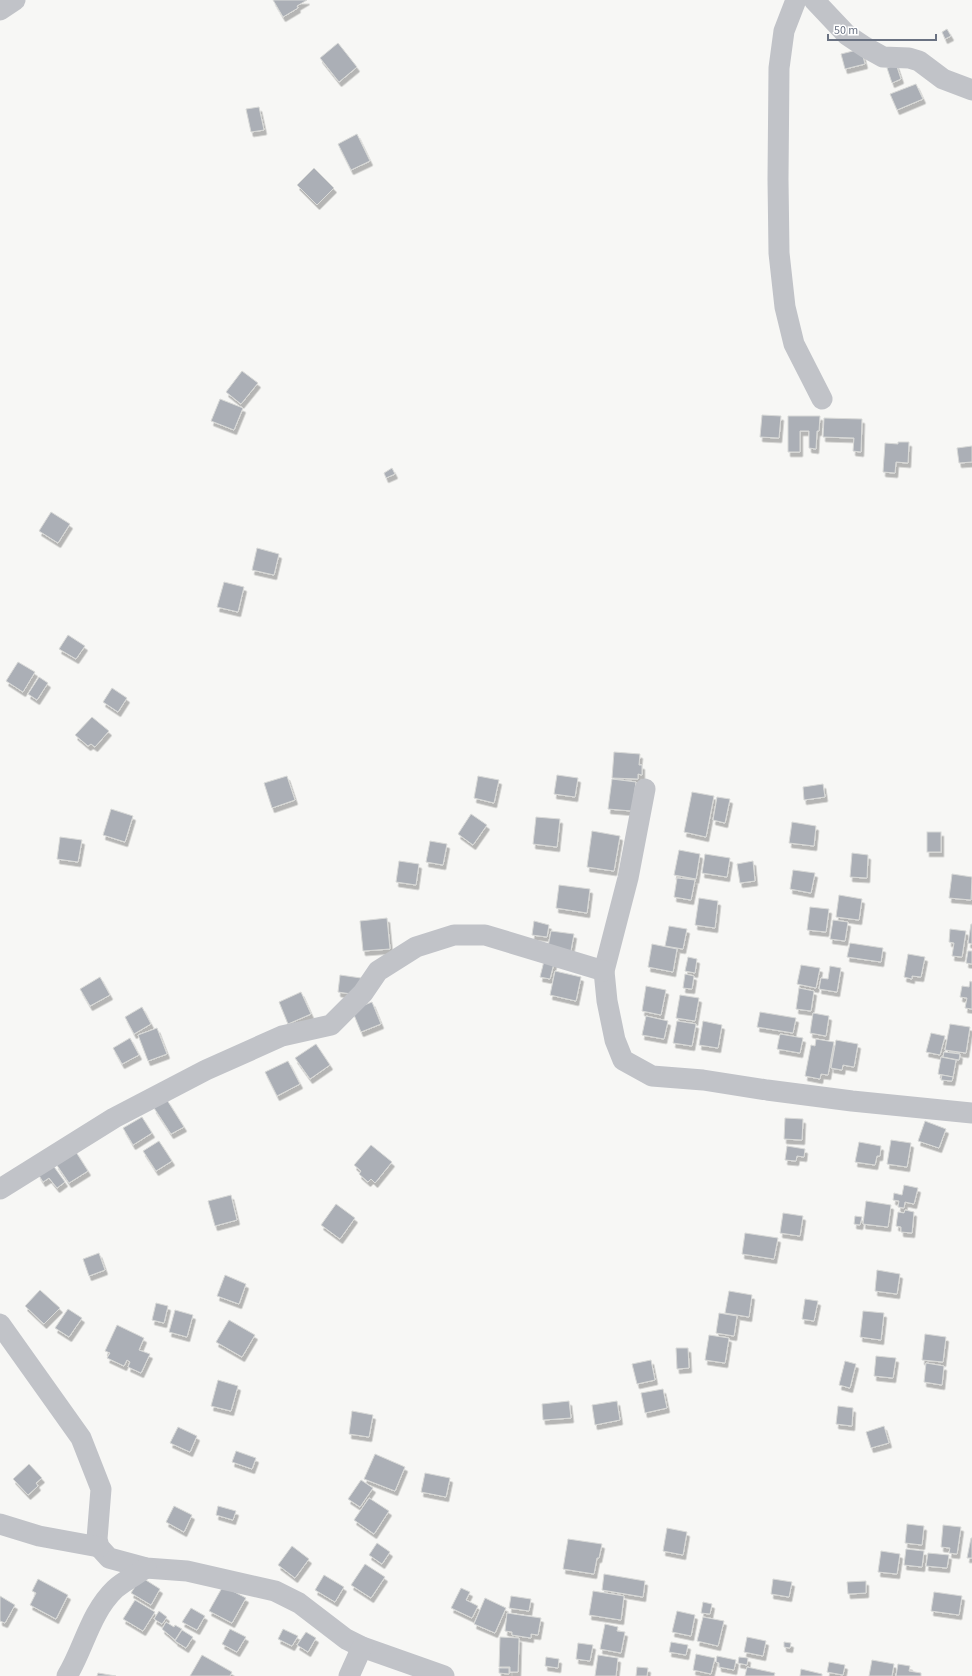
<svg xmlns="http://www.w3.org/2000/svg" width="972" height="1676" font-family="'Source Sans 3',sans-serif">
	<defs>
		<filter id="shadow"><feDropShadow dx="2.5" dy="4.5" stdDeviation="0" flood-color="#0004"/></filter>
	</defs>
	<rect width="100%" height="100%" fill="#f7f7f5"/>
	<!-- building -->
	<g fill="#abafb6" stroke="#d8d9d7" filter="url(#shadow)">
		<path d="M273,0h34l-10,6 1,2 -15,9z"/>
		<path d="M947,29l4,7 -6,3 -3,-7z"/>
		<path d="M338,43l19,24 -18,15 -19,-24z"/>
		<path d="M861,49l4,15 -20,5 -4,-15z"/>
		<path d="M896,64l5,15 -9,4 -5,-15z"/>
		<path d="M916,84l7,15 -26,11 -7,-16z"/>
		<path d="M259,107l5,23 -13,2 -5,-23z"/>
		<path d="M357,134l13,27 -19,9 -13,-26z"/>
		<path d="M314,168l20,20 -17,17 -20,-20z"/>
		<path d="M242,371l16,12 -17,21 -15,-12z"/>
		<path d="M220,399l23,9 -9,22 -23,-9z"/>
		<path d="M762,415l19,1 -2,22 -19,-1z"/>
		<path d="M788,416h32l-1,15h-2l-1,18 -7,-1v-17h-9v21h-12z"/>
		<path d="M824,418l38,1 -1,33 -8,-1 1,-13 -31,-1z"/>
		<path d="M898,442h11l-1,21 -12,-1 -1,11 -12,-1 2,-29 13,1z"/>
		<path d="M972,446v16l-13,1 -2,-15z"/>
		<path d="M392,468l3,6 -9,4 -2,-5z"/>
		<path d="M51,512l19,12 -12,19 -19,-12z"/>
		<path d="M257,548l22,6 -5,21 -22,-5z"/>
		<path d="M224,582l20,5 -6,25 -21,-5z"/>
		<path d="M68,635l17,11 -9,13 -17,-10z"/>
		<path d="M18,662l17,10 -12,20 -17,-11z"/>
		<path d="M39,677l9,6 -11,17 -9,-6z"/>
		<path d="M112,688l15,10 -9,14 -15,-10z"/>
		<path d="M92,717l17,14 -14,16 -4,-3 -3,2 -13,-11z"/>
		<path d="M614,752l26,2 -1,11h3v10l-4,-1v5l-26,-1z"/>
		<path d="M557,775l21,3 -3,19 -21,-3z"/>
		<path d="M287,776l8,24 -23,8 -8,-25z"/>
		<path d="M478,776l21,4 -5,23 -20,-5z"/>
		<path d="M612,779l24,3 -4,29 -24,-2z"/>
		<path d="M823,784l2,13 -21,3 -1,-13z"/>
		<path d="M692,792l22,4 -8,41 -22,-5z"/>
		<path d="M717,797l13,2 -5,24 -12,-3z"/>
		<path d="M111,809l22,7 -8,26 -22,-7z"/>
		<path d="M471,814l16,11 -14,20 -15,-11z"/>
		<path d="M536,817l24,2 -3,28 -24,-3z"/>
		<path d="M792,822l24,4 -2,20 -25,-3z"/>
		<path d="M592,831l28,5 -6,35 -27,-4z"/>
		<rect x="927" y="832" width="14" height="20"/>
		<path d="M60,837l22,3 -4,22 -21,-3z"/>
		<path d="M430,841l17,3 -4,21 -17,-3z"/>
		<path d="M679,850l21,4 -4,25 -22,-4z"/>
		<path d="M852,853l16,2 -1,23 -17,-1z"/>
		<path d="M705,854l25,4 -3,19 -25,-4z"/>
		<path d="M399,861l20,3 -3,21 -20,-3z"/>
		<path d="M753,861l2,20 -15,2 -3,-19z"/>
		<path d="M793,870l22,3 -4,20 -21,-4z"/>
		<path d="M952,874l20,3 -1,23 -22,-2z"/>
		<path d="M677,878l18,2 -4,20 -17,-3z"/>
		<path d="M559,885l31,4 -3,24 -31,-5z"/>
		<path d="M839,895l23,4 -3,21 -23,-3z"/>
		<path d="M699,898l19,3 -3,27 -20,-3z"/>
		<path d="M810,907l19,2 -3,23 -19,-2z"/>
		<path d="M387,918l3,31 -27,2 -3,-30z"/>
		<path d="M833,920l15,2 -3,19 -15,-2z"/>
		<path d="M534,921l15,4 -2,12 -15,-2z"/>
		<path d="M971,924h1v20l-4,-1z"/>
		<path d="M669,926l18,3 -4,20 -18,-3z"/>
		<path d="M950,929l16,2 -4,26 -10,-1 2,-13 -5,-1z"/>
		<path d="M551,931l23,3 -4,22 -23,-4z"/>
		<path d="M850,943l33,5 -2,14 -34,-5z"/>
		<path d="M652,944l25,5 -4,23 -25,-5z"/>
		<path d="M968,951h4v13l-6,-1z"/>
		<path d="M908,954l17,3 -4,20 -9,-1v3l-8,-2z"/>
		<path d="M545,957l10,2 -5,20 -10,-2z"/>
		<path d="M688,957l9,2 -2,14 -10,-2z"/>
		<path d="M801,965l19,3 -4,20 -19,-4z"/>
		<path d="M830,966l11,2 -4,24 -18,-3 2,-11 7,1z"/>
		<path d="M555,971l26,6 -5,24 -26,-6z"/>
		<path d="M685,974l9,2 -2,13 -9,-1z"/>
		<path d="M340,975l21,3 -3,17 -20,-3z"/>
		<path d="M100,977l10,18 -20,11 -10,-17z"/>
		<path d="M970,981l2,1v27l-7,-1 2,-10 -7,-1 2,-11 7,1z"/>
		<path d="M646,986l20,4 -5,25 -19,-4z"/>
		<path d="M799,988l15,3 -3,20 -15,-2z"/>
		<path d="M301,992l10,22 -23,10 -9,-22z"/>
		<path d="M680,995l19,3 -4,23 -19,-3z"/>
		<path d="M372,1002l9,22 -20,8 -9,-22z"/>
		<path d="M142,1007l9,17 -17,10 -9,-17z"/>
		<path d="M760,1012l36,6 -3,15 -36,-6z"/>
		<path d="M813,1013l16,3 -3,20 -16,-3z"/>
		<path d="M646,1016l22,5 -4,18 -22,-4z"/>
		<path d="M677,1021l19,3 -4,22 -19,-3z"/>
		<path d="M703,1021l19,4 -4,23 -19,-3z"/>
		<path d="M950,1024l20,3 -4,26 -21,-3z"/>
		<path d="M157,1028l10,26 -19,7 -10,-26z"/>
		<path d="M931,1033l14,3 -5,19 -14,-3z"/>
		<path d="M780,1034l23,4 -3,15 -23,-4z"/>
		<path d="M130,1038l9,17 -17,9 -9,-16z"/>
		<path d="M816,1039l18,3 -6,33 -7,-1 -1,5 -15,-3 6,-31 4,1z"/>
		<path d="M836,1040l22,4 -4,23 -11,-2 -1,5 -11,-2z"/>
		<path d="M316,1044l14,21 -20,14 -15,-21z"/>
		<path d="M944,1052l16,2 -1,6 -16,-3z"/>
		<path d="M941,1057l15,3 -3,17 -15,-3z"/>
		<path d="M288,1061l12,23 -23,12 -12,-24z"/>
		<path d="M942,1075l11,2 -1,4 -11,-1z"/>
		<path d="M167,1100l17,27 -13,7 -17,-26z"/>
		<path d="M142,1117l10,16 -19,12 -10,-17z"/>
		<path d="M785,1118l18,1 -1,21 -18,-1z"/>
		<path d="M925,1121l21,8 -7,19 -21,-7z"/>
		<path d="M891,1140l20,3 -4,24 -20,-3z"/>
		<path d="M159,1141l13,20 -16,10 -13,-20z"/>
		<path d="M859,1142l22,4 -1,10h-3l-2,9 -20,-3z"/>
		<path d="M371,1145l21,17 -17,21 -4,-4 -3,3 -9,-8 2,-3 -7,-6z"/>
		<path d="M787,1146l18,3 -1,8 -7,-1 -1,5 -11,-1z"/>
		<path d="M76,1152l12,19 -19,12 -13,-19z"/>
		<path d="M52,1164l13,18 -8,6 -8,-10 -6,4 -5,-8z"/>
		<path d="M904,1185l14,3 -4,16 -9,-2 -1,6 -6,-1 1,-6 -6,-1 1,-7 8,2z"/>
		<path d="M231,1195l6,25 -22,6 -7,-25z"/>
		<path d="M866,1201l25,4 -3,22 -25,-3z"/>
		<path d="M336,1204l19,14 -15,21 -19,-14z"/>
		<path d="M905,1210l9,2 -2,21 -11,-1v-5l-5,-1 2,-14 6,1z"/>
		<path d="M783,1213l20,3 -3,20 -20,-3z"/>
		<path d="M855,1216l7,1 -2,8 -6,-1z"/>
		<path d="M745,1233l33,5 -4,21 -32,-5z"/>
		<path d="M99,1253l6,17 -16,6 -6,-17z"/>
		<path d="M877,1270l23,4 -3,20 -22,-3z"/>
		<path d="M225,1275l21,9 -7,20 -22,-8z"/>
		<path d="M40,1290l20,18 -16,16 -19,-18z"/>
		<path d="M729,1291l23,4 -3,22 -24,-4z"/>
		<path d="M805,1299l13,2 -4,20 -12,-2z"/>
		<path d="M156,1303l12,3 -4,17 -12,-3z"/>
		<path d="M68,1309l14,9 -13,19 -14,-9z"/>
		<path d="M175,1310l18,5 -6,22 -18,-5z"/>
		<path d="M863,1311l21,2 -3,27 -21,-3z"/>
		<path d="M719,1313l18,3 -3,20 -18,-3z"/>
		<path d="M229,1320l26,15 -13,22 -26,-15z"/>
		<path d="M117,1325l27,13 -5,12 11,4 -9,19 -13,-6 2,-5 -3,-2 -3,6 -17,-8 3,-5 -5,-2z"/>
		<path d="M925,1334l21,3 -3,25 -21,-2z"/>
		<path d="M709,1335l20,3 -4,25 -20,-3z"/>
		<path d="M676,1348h12l1,20 -12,1z"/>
		<path d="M876,1356l20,2 -3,20 -19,-2z"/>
		<path d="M651,1360l4,20 -18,4 -5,-20z"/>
		<path d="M845,1361l11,3 -6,24 -11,-3z"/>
		<path d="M926,1363l18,3 -2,19 -18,-3z"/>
		<path d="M218,1380l20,6 -7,25 -20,-5z"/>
		<path d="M663,1389l4,19 -22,5 -4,-20z"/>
		<path d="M569,1401l2,17 -28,2 -1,-16z"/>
		<path d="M617,1401l3,19 -25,5 -3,-20z"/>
		<path d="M838,1406l15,2 -1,18 -16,-2z"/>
		<path d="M352,1411l21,4 -4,22 -20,-3z"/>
		<path d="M884,1426l5,17 -18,5 -5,-16z"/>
		<path d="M178,1427l19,9 -7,16 -20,-9z"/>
		<path d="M236,1451l20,7 -4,11 -20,-7z"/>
		<path d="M375,1454l30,13 -10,24 -31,-12z"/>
		<path d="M29,1464l13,14 -6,5 2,3 -10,9 -15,-16z"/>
		<path d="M425,1473l25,5 -4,19 -25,-5z"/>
		<path d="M361,1480l12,8 -13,19 -12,-8z"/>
		<path d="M369,1498l20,13 -15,23 -20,-14z"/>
		<path d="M174,1506l18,9 -8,17 -18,-10z"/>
		<path d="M218,1506l18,5 -3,9 -17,-5z"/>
		<path d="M907,1524l17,2 -2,19 -17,-2z"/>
		<path d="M943,1525l18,2 -4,27 -8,-1 1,-5 -9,-1z"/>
		<path d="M667,1528l20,4 -4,23 -20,-4z"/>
		<path d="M971,1538h1v20h-5z"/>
		<path d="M568,1539l34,5 -3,14h-2l-3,16 -31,-5z"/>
		<path d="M377,1543l13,9 -8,12 -13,-9z"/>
		<path d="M292,1546l17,13 -14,19 -17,-13z"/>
		<path d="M906,1549l18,2 -2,16 -18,-2z"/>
		<path d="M881,1551l19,3 -3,20 -19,-2z"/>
		<path d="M928,1553l21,2 -2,13 -21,-2z"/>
		<path d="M365,1564l20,13 -14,21 -20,-13z"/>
		<path d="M604,1574l41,7 -2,16 -41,-7z"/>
		<path d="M324,1575l20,12 -9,15 -20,-12z"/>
		<path d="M141,1577l19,12 -9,16 -20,-12z"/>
		<path d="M38,1579l30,16 -12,24 -26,-14 6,-12 -4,-2z"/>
		<path d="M773,1579l19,3 -3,15 -18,-3z"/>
		<path d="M866,1581v12l-18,1 -1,-12z"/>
		<path d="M223,1586l23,12 -14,25 -23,-12z"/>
		<path d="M461,1588l9,4 -4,8 12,6 -6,12 -21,-10z"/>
		<path d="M593,1591l31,5 -3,24 -32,-5z"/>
		<path d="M934,1592l28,4 -3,19 -28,-4z"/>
		<path d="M0,1596l15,9 -10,18 -5,-2z"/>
		<path d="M511,1596l20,3 -2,12 -20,-3z"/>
		<path d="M485,1598l21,10 -11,25 -21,-9z"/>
		<path d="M135,1600l20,12 -12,19 -20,-12z"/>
		<path d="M703,1602l9,2 -2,10 -9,-1z"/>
		<path d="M191,1608l14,8 -8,14 -15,-8z"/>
		<path d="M159,1611l8,6 -5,7 -8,-5z"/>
		<path d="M677,1611l18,4 -4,21 -19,-4z"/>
		<path d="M507,1613l34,5 -3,17 -7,-1v4l-19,-3v-3l-7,-1z"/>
		<path d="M703,1617l21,4 -6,25 -21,-5z"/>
		<path d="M166,1622l8,5 1,-2 7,4 -7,11 -13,-11z"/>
		<path d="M605,1624l13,3 -1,4 8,1 -4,21 -21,-4z"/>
		<path d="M230,1629l16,8 -9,15 -15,-8z"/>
		<path d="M283,1629l15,7 -6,10 -14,-7z"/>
		<path d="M182,1630l11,7 -7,11 -11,-7z"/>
		<path d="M306,1632l10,6 -8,14 -11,-7z"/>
		<path d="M500,1637l19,1 -1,34h-8v-5h-11z"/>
		<path d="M747,1637l19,4 -3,15 -19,-4z"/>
		<path d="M671,1642l17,3 -2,10 -17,-3z"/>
		<path d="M784,1642l7,1 -1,5 -6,-1z"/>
		<path d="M578,1643l15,2 -3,16 -14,-2z"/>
		<path d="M696,1654l19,4 -4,16 -18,-4z"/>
		<path d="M202,1655l30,17 -2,4h-40z"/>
		<path d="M598,1655l20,3 -2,18h-21z"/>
		<path d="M717,1656l19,4 -2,10 -15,-3v-4l-3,-1z"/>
		<path d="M546,1657l13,2 -1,9 -13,-2z"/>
		<path d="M739,1657l9,1 -1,7 -9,-2z"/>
		<path d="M872,1660l22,4 -2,12h-23z"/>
		<path d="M829,1662l16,3 -2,10 -16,-3z"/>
		<path d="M898,1664l12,2 -1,5 12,2v3h-25z"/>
		<path d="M637,1667l11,1 -1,8h-11z"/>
		<path d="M747,1667l28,6 -1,3h-29z"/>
		<path d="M499,1668h10v6l-10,-1z"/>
		<path d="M801,1669l21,5v2h-22z"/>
		<path d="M98,1673l18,3h-19z"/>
	</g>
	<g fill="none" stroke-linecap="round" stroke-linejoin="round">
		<!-- minor -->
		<g stroke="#c1c3c8" stroke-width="21">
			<path d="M796,0l-12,31 -5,37 -1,111 1,74 6,54 9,37 28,55"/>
			<path d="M814,0l33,35 18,12 18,10 26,1 10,3 24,18 29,11"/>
			<path d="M0,10l15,-10"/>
			<path d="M645,789l-17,89 -24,93 3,30 8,39 8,20 29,16 51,4 64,10 85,11 120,12"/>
			<path d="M0,1189l114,-71 92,-48 76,-34 49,-11 32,-32 15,-22 38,-24 38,-12h31l119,36"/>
			<path d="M0,1324l81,114 20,51 -4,50 2,8 10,11 37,10 41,3 88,20 24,12 47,36 16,8 82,29"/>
			<path d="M0,1524l39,12 60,11"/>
			<path d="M67,1676c17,-28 23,-63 48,-87 9,-8 21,-14 31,-21"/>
			<path d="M349,1676l13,-29"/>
		</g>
	</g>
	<!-- scale -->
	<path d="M828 34v6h108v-6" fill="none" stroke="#6a7282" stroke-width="2"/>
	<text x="834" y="34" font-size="12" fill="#6a7282" stroke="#ffffff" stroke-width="3" paint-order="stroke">50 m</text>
</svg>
